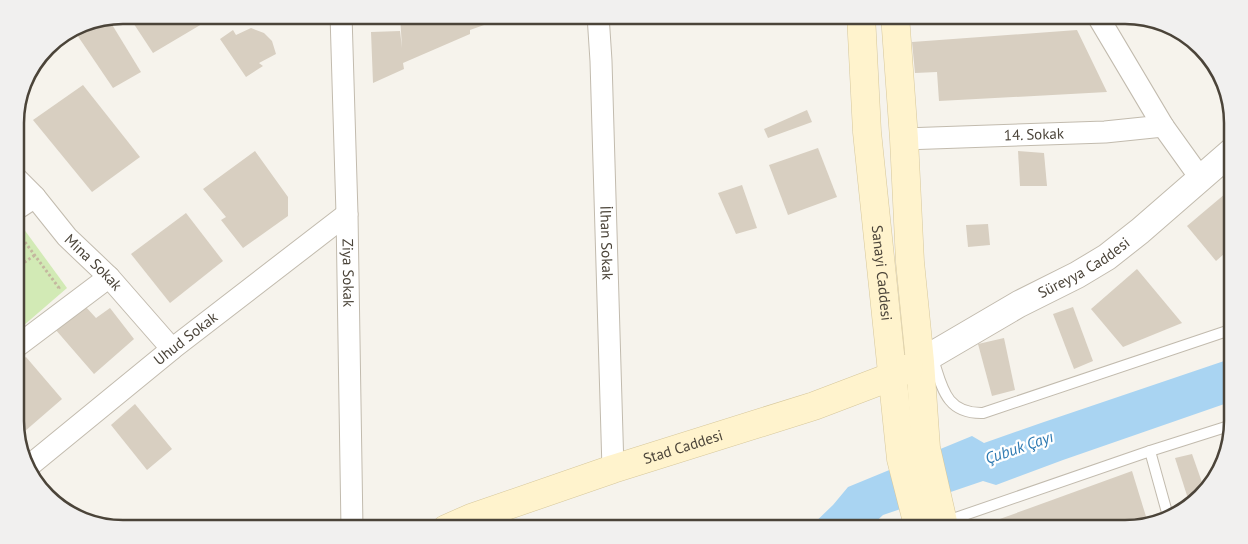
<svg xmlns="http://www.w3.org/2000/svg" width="1248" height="544" font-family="'PT Sans',sans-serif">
	<rect width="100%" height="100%" fill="#f6f3ec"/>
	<!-- green -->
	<path fill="#d2eab5" d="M15,217l52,71 -51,44z"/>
	<!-- water -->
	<path fill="#a9d4f2" d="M1233,358v43l-170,59 -67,25 -13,-4 -100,34 -15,14h-60l25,-24 15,-18 124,-51 12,7 57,-20z"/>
	<!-- building -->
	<g fill="#d8cfc1">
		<path d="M128,15h75l4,6 -54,32z"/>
		<path d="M400,15h112l-42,15v4l-67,29 1,6 -31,14 -2,-51 29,-1 2,17z"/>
		<path d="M108,18l33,54 -28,16 -40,-59 9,-6z"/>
		<path d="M251,28l13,5 8,8 4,13 -17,9 4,3 -17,11 -26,-38 13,-9 3,5z"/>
		<path d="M1077,30l30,62 -168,9 -2,-29 -22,1 -3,-31z"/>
		<path d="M83,85l57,72 -48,35 -59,-72z"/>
		<path d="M807,110l5,12 -44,16 -4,-9z"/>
		<path d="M818,148l19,49 -49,18 -19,-50z"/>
		<path d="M255,151l33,46v19l-45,32 -22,-28 5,-3 -23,-28z"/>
		<path d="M1018,151l26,2 3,33h-27z"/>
		<path d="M742,185l15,43 -21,6 -18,-41z"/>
		<path d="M1232,188v59l-16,14 -29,-35z"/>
		<path d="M186,213l37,48 -53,42 -39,-49z"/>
		<path d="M988,224l2,21 -22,2 -2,-22z"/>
		<path d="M1137,269l45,54 -59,24 -32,-38z"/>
		<path d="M85,306l11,12 14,-10 24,31 -40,35 -39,-45z"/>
		<path d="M1073,307l20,54 -19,8 -21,-55z"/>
		<path d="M1004,338l11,52 -23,6 -14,-52z"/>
		<path d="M26,357l36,42 -45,39 -1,-3v-70z"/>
		<path d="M135,404l37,45 -25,21 -36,-45z"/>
		<path d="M1228,445l-3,17 -1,1 -3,-17z"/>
		<path d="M1192,454l12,34 -14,17 -15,-47z"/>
		<path d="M1132,471l16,52 -16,6h-133l-2,-9z"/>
	</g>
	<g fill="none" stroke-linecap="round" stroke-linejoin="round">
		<defs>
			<g id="service">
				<path d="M932,356c10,29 12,58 51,57l250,-84"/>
				<path d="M1150,451l18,65"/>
				<path d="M944,522l206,-71 82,-26"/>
			</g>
			<g id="minor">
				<path id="s1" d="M341,15l6,199 5,315"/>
				<path id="s2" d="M598,15l3,46 12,408"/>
				<path d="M1097,15l66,111 38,53"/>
				<path id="s3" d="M904,139l201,-7 58,-6"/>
				<path id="s4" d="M15,177l20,20 32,40 42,40 63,72"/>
				<path d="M15,210l20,-13"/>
				<path d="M16,347l93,-70"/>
				<path id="s5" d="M29,466l143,-117 175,-135"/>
			</g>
			<g id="tertiary">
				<path id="s6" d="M920,362l99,-58 58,-29 30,-18 33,-26 92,-80"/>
			</g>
			<g id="secondary">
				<path id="s7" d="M861,15l6,117 34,327 18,70"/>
				<path d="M895,15l9,124 6,123 10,100 6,86 17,74 -1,7"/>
				<path id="s8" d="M446,529l25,-11 142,-49 201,-63 79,-30 16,-8"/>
			</g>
		</defs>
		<!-- service casing -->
		<use href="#service" stroke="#c2bbae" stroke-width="12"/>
		<!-- minor casing -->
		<use href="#minor" stroke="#c2bbae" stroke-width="23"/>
		<!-- tertiary casing -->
		<use href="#tertiary" stroke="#c2bbae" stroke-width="28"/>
		<!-- secondary casing -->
		<use href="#secondary" stroke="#d6c79b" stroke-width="29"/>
		<!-- path -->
		<g stroke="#c4b79f" stroke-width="3" stroke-dasharray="2.5 2.5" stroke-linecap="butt">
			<path d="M16,230l43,58 -1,1"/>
			<path d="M16,268l19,-13"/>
			<path d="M16,309l5,8"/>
		</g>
		<!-- service -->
		<use href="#service" stroke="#fff" stroke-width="10"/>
		<!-- minor -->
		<use href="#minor" stroke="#fff" stroke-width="21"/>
		<!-- tertiary -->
		<use href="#tertiary" stroke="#fff" stroke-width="26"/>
		<!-- secondary -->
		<use href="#secondary" stroke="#fff3cd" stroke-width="28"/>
	</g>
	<g text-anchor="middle" stroke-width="4.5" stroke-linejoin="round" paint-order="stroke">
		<!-- street labels -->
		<g font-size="15" fill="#4b4439" stroke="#fff">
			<text dy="5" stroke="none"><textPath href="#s3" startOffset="130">14. Sokak</textPath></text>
			<text dy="5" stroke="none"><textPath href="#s2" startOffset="228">İlhan Sokak</textPath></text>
			<text dy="5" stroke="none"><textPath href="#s4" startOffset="116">Mina Sokak</textPath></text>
			<text dy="5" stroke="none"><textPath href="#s6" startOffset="189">Süreyya Caddesi</textPath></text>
			<text dy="5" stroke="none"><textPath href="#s1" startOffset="258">Ziya Sokak</textPath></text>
			<text dy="5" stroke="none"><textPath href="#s7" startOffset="259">Sanayi Caddesi</textPath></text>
			<text dy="5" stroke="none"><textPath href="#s5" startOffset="202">Uhud Sokak</textPath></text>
			<text dy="5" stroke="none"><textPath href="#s8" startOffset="251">Stad Caddesi</textPath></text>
		</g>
		<!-- water labels -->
		<g font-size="16" font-style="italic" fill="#2e7ab2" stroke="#fff">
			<text transform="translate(1019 447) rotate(-19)" y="6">Çubuk Çayı</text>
		</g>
	</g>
	<!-- crop -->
	<path d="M0 0H1248V544H0ZM123 24H1125A99 99 0 0 1 1224 123V421A99 99 0 0 1 1125 520H123A99 99 0 0 1 24 421V123A99 99 0 0 1 123 24Z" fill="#f1f0ef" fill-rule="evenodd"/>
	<path fill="none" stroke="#4b4439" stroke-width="2.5" d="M123 24H1125A99 99 0 0 1 1224 123V421A99 99 0 0 1 1125 520H123A99 99 0 0 1 24 421V123A99 99 0 0 1 123 24Z"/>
</svg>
